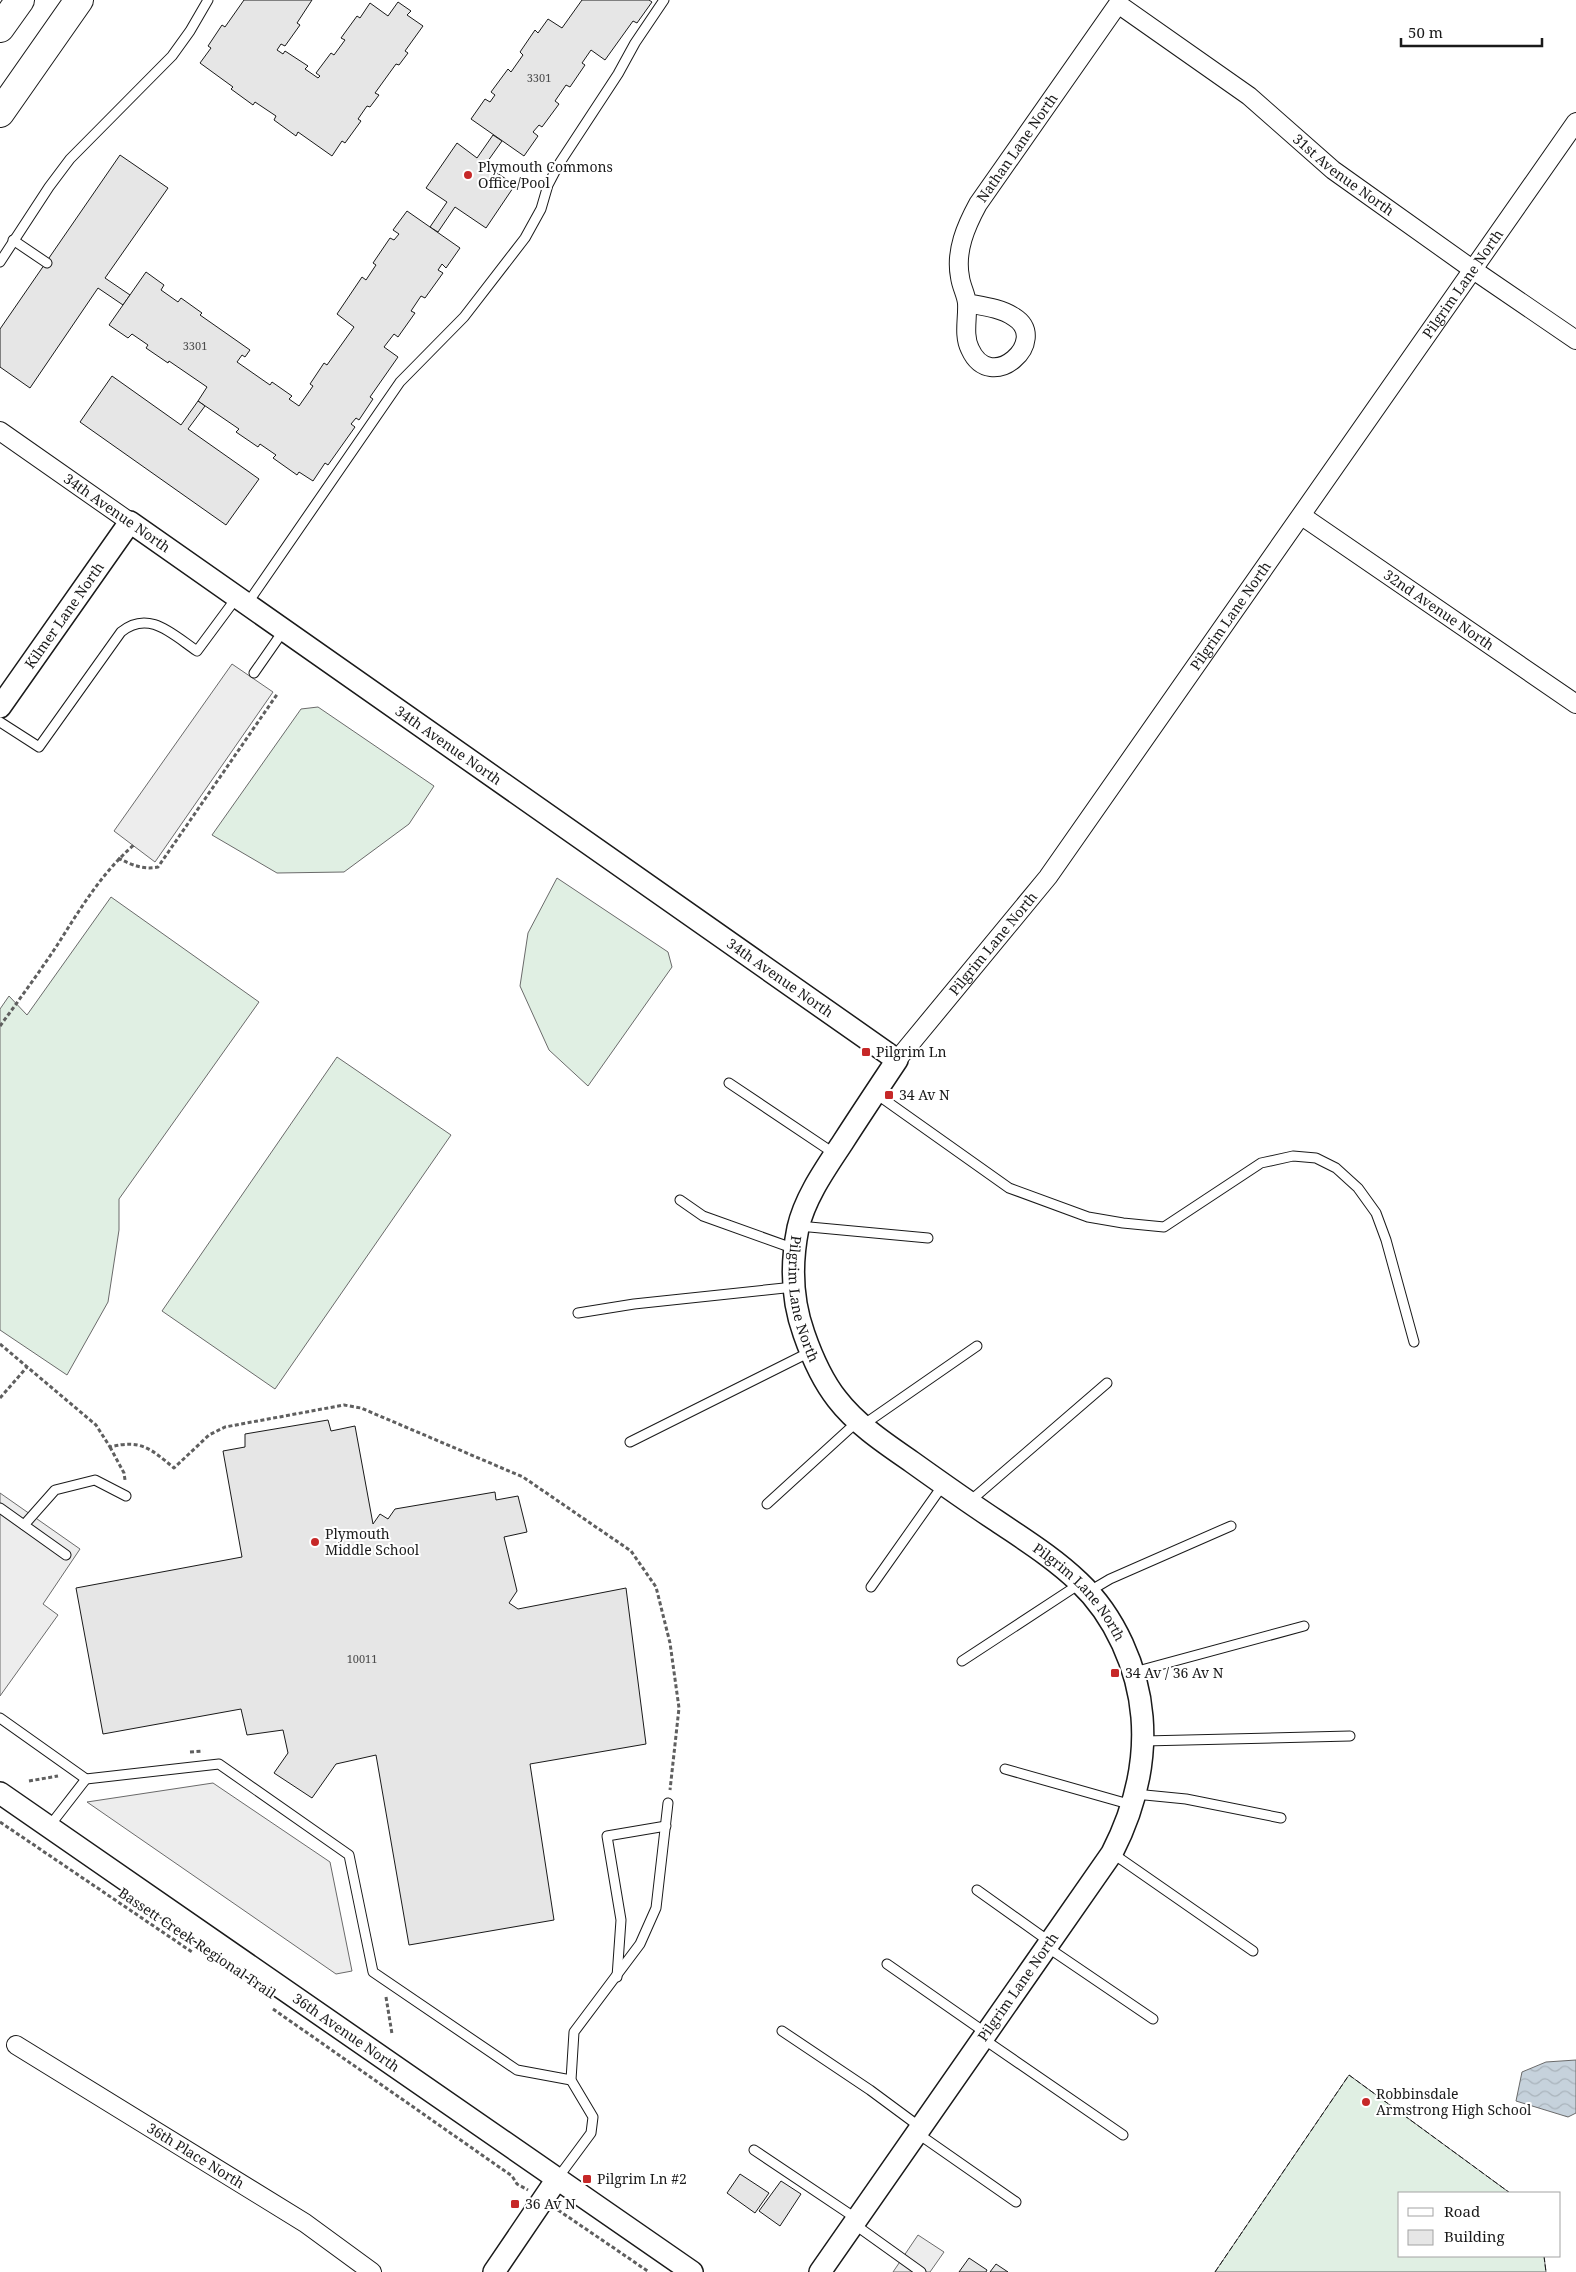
<svg xmlns="http://www.w3.org/2000/svg" width="1576" height="2272" font-family="'Noto Serif',serif">
	<defs>
		<pattern id="water-waves" width="16" height="10" patternUnits="userSpaceOnUse" patternTransform="scale(1.25)"><rect width="16" height="10" fill="#c6d2dc"/><path d="M0 5q4-4 8 0t8 0" fill="none" stroke="#aab4bc"/></pattern>
	</defs>
	<rect width="100%" height="100%" fill="#fff"/>
	<!-- pitch -->
	<g fill="#e0efe3" stroke="#6a6a6a">
		<path d="M318,707l116,79 -25,38 -65,48 -67,1 -65,-38 89,-126z"/>
		<path d="M557,878l111,74 4,15 -84,119 -39,-36 -29,-64 8,-53z"/>
		<path d="M111,897l148,105 -140,197v31l-11,72 -41,73 -67,-45v-321l9,-13 18,19z"/>
		<path d="M337,1057l114,78 -176,254 -113,-78z"/>
		<path d="M1349,2075l161,118h-110v63h144l2,16h-331z"/>
	</g>
	<!-- parking -->
	<g fill="#ededed" stroke="#6a6a6a">
		<path d="M232,664l41,28 -118,170 -41,-31z"/>
		<path d="M0,1493l80,56 -37,55 15,11 -58,81z"/>
		<path d="M213,1783l117,79 22,109 -16,3 -249,-172z"/>
		<path d="M918,2235l26,17 -14,20h-37z"/>
	</g>
	<!-- water -->
	<path fill="url(#water-waves)" stroke="#6a6a6a" d="M1576,2060v53l-8,4 -52,-16 6,-29 24,-10z"/>
	<!-- building -->
	<g fill="#e6e6e6" stroke="#1a1a1a">
		<path d="M244,0h68l-15,23 3,2 -15,21 -4,-2 -4,6 6,4 2,-3 23,15 -3,3 13,9 2,-2 -4,-3 15,-20 3,2 11,-15 -4,-2 16,-22 3,2 10,-15 18,13 10,-14 13,9 -4,4 16,11 -18,25 3,2 -9,12 -3,-1 -21,29 4,2 -9,12 -3,-1 -9,13 3,2 -16,22 -3,-2 -10,15 -34,-24 -2,4 -22,-16 2,-4 -21,-14 -2,3 -22,-16 2,-2 -33,-24 11,-15 -3,-2 14,-21 3,2z"/>
		<path d="M582,0h67l3,2 -15,21 -4,-2 -28,39 -14,-10 -9,13 3,2 -15,22 -4,-2 -11,16 4,3 -17,23 -3,-2 -6,7 5,4 -14,20 -53,-37 14,-20 5,3 5,-7 -4,-3 17,-23 3,3 12,-17 -3,-3 15,-22 3,3 10,-14 14,9z"/>
		<path d="M493,135l9,6 -17,24 30,20 -29,43 -31,-21 -17,25 -8,-5 17,-25 -21,-14 31,-45 20,15z"/>
		<path d="M120,155l48,33 -63,90 25,17 -7,10 -25,-17 -68,100 -30,-21v-38z"/>
		<path d="M407,211l53,37 -14,20 -4,-4 -4,6 5,3 -18,25 -4,-2 -10,15 4,2 -17,24 -4,-3 -10,13 14,10 -28,40 3,2 -14,21 -3,-2 -5,6 4,3 -27,38 -3,-2 -12,18 -14,-9 -2,3 -24,-17 3,-3 -16,-11 -2,3 -22,-15 3,-3 -41,-28 9,-14 -38,-26 -1,2 -22,-15 2,-3 -16,-11 -4,4 -19,-13 37,-53 18,13 -3,5 17,12 3,-4 21,15 -2,2 50,35 -5,7 -3,-2 -5,7 33,23 2,-3 20,14 -3,3 10,7 14,-20 -3,-2 14,-21 3,2 27,-38 -17,-13 25,-37 4,3 10,-15 -3,-2 17,-25 4,2 5,-6 -6,-4z"/>
		<path d="M112,376l69,49 17,-24 7,5 -17,23 71,50 -33,46 -146,-103z"/>
		<path d="M328,1420l3,11 24,-5 18,98 7,-10 8,5 7,-10 100,-17 1,8 22,-4 9,36 -23,5 13,54 -8,12 9,6 108,-21 20,156 -116,20 24,156 -145,25 -33,-190 -40,9 -24,34 -38,-25 14,-20 -5,-23 -36,5 -6,-26 -138,25 -27,-146 166,-31 -19,-106 22,-4v-13z"/>
		<path d="M740,2174l29,19 -14,20 -28,-20z"/>
		<path d="M781,2181l20,13 -21,32 -21,-15z"/>
		<path d="M969,2258l18,12 -1,2h-27z"/>
		<path d="M996,2264l12,8h-18z"/>
	</g>
	<g fill="none" stroke-linecap="round" stroke-linejoin="round">
		<defs>
			<g id="service">
				<path d="M13,240l34,23"/>
				<path d="M0,262l49,-75 21,-28 102,-103 18,-25 18,-31"/>
				<path d="M247,604l153,-222 64,-65 61,-79 16,-29 7,-24 11,-21 59,-90 17,-31 29,-43"/>
				<path d="M254,673l30,-43"/>
				<path d="M0,722l39,25 82,-115c28,-23 52,3 76,19l40,-54"/>
				<path d="M729,1083l106,71"/>
				<path d="M875,1093l134,95 79,29 35,6 41,4 97,-64 32,-7 23,2 20,10 22,20 18,25 10,27 28,102"/>
				<path d="M680,1200l23,16 92,33"/>
				<path d="M799,1226l129,12"/>
				<path d="M578,1313l56,-9 160,-17"/>
				<path d="M863,1425l114,-79"/>
				<path d="M630,1442l180,-90"/>
				<path d="M969,1502l138,-119"/>
				<path d="M767,1504l91,-83"/>
				<path d="M0,1508l66,47"/>
				<path d="M24,1525l31,-35 40,-10 31,16"/>
				<path d="M871,1587l72,-102"/>
				<path d="M1088,1592l22,-13 121,-53"/>
				<path d="M962,1661l119,-78"/>
				<path d="M1134,1672l170,-46"/>
				<path d="M0,1718l86,61 133,-15 130,91 24,117 144,98 54,10"/>
				<path d="M1144,1741l206,-5"/>
				<path d="M1005,1769l127,36"/>
				<path d="M1135,1794l51,5 95,19"/>
				<path d="M48,1828l38,-49"/>
				<path d="M1112,1853l141,98"/>
				<path d="M977,1890l73,52"/>
				<path d="M1047,1947l106,72"/>
				<path d="M887,1964l99,69"/>
				<path d="M617,1977l4,-57 -14,-84 59,-10"/>
				<path d="M782,2031l88,59 50,37"/>
				<path d="M982,2038l141,97"/>
				<path d="M917,2133l99,69"/>
				<path d="M754,2150l103,69"/>
				<path d="M557,2179l34,-46 2,-16 -22,-37 3,-48 66,-88 16,-36 12,-105"/>
				<path d="M854,2224l67,48"/>
			</g>
			<g id="minor">
				<path id="s1" d="M967,303c15,3 34,5 47,14 37,23 -23,79 -44,32 -7,-14 -2,-31 -3,-46 -1,-9 -6,-17 -7,-26 -5,-26 6,-51 18,-73l140,-200 131,92 84,74 139,99 104,71"/>
				<path d="M0,431l130,91"/>
				<path id="s2" d="M1302,516l274,188"/>
				<path id="s3" d="M897,1060l151,-183 528,-755"/>
				<path id="s4" d="M16,2045l289,178 67,49"/>
			</g>
			<g id="tertiary">
				<path id="s5" d="M0,707l130,-185 767,538c-18,27 -36,54 -54,82 -17,26 -38,55 -45,86 -7,35 -6,73 6,106 8,23 18,46 33,65 20,26 49,45 75,63 28,20 56,40 85,59 28,19 57,37 82,61 36,34 59,86 63,135 4,49 -8,93 -30,136l-292,419"/>
				<path id="s6" d="M0,1793l692,479"/>
				<path d="M494,2272l63,-93"/>
			</g>
			<g id="motorway">
				<path d="M0,28l20,-28"/>
				<path d="M0,113l79,-113"/>
			</g>
		</defs>
		<!-- service casing -->
		<use href="#service" stroke="#1a1a1a" stroke-width="11"/>
		<!-- minor casing -->
		<use href="#minor" stroke="#1a1a1a" stroke-width="20"/>
		<!-- tertiary casing -->
		<use href="#tertiary" stroke="#1a1a1a" stroke-width="24"/>
		<!-- motorway casing -->
		<use href="#motorway" stroke="#1a1a1a" stroke-width="30"/>
		<!-- path -->
		<g stroke="#5f5f5f" stroke-width="3" stroke-dasharray="4 2.5" stroke-linecap="butt">
			<path d="M118,858c14,7 25,12 40,9l120,-174"/>
			<path d="M0,1026c19,-26 38,-52 56,-79 23,-36 45,-74 79,-103"/>
			<path d="M0,1344l96,81 14,22c31,-8 41,2 64,21l35,-33 16,-8 119,-22 17,3 162,69 108,74 25,36 14,56 9,65 -9,82"/>
			<path d="M0,1398l27,-31"/>
			<path d="M110,1447l14,26 1,7"/>
			<path d="M190,1752l13,-1"/>
			<path d="M29,1781l29,-5"/>
			<path d="M0,1822l192,130"/>
			<path d="M386,1997l6,37"/>
			<path d="M273,2009l239,167 5,8 11,6"/>
			<path d="M558,2210l91,62"/>
		</g>
		<!-- service -->
		<use href="#service" stroke="#fff" stroke-width="9"/>
		<!-- minor -->
		<use href="#minor" stroke="#fff" stroke-width="18"/>
		<!-- tertiary -->
		<use href="#tertiary" stroke="#fff" stroke-width="21"/>
		<!-- motorway -->
		<use href="#motorway" stroke="#fff" stroke-width="28"/>
		<!-- fence -->
		<g stroke="#1a1a1a" stroke-width="1" stroke-dasharray="6 2.5" stroke-linecap="butt">
			<path d="M1544,2256l2,16"/>
			<path d="M1215,2272l134,-197 161,118"/>
		</g>
	</g>
	<!-- markers -->
	<g fill="#c62828" stroke="#fff" stroke-width="2">
		<circle cx="468" cy="175" r="5"/>
		<rect x="861" y="1047" width="10" height="10" rx="2.5"/>
		<rect x="884" y="1090" width="10" height="10" rx="2.5"/>
		<circle cx="315" cy="1542" r="5"/>
		<rect x="1110" y="1668" width="10" height="10" rx="2.5"/>
		<circle cx="1366" cy="2102" r="5"/>
		<rect x="582" y="2174" width="10" height="10" rx="2.5"/>
		<rect x="510" y="2199" width="10" height="10" rx="2.5"/>
	</g>
	<g text-anchor="middle" stroke-width="4" stroke-linejoin="round" paint-order="stroke">
		<!-- number labels -->
		<g font-size="11" fill="#4d4d4d">
			<text x="539" y="82">3301</text>
			<text x="195" y="350">3301</text>
			<text x="362" y="1663">10011</text>
		</g>
		<!-- street labels -->
		<g font-size="14" fill="#1a1a1a" stroke="#fff">
			<text dy="5" stroke="none"><textPath href="#s1" startOffset="372">Nathan Lane North</textPath></text>
			<text dy="5" stroke="none"><textPath href="#s1" startOffset="831">31st Avenue North</textPath></text>
			<text dy="5" stroke="none"><textPath href="#s3" startOffset="961">Pilgrim Lane North</textPath></text>
			<text transform="translate(117 513) rotate(35)" y="5">34th Avenue North</text>
			<text dy="5" stroke="none"><textPath href="#s2" startOffset="166">32nd Avenue North</textPath></text>
			<text dy="5" stroke="none"><textPath href="#s5" startOffset="112">Kilmer Lane North</textPath></text>
			<text dy="5" stroke="none"><textPath href="#s3" startOffset="556">Pilgrim Lane North</textPath></text>
			<text dy="5" stroke="none"><textPath href="#s5" startOffset="615">34th Avenue North</textPath></text>
			<text dy="5" stroke="none"><textPath href="#s3" startOffset="151">Pilgrim Lane North</textPath></text>
			<text dy="5" stroke="none"><textPath href="#s5" startOffset="1020">34th Avenue North</textPath></text>
			<text dy="5" stroke="none"><textPath href="#s5" startOffset="1431">Pilgrim Lane North</textPath></text>
			<text dy="5" stroke="none"><textPath href="#s5" startOffset="1851">Pilgrim Lane North</textPath></text>
			<text transform="translate(197 1943) rotate(34)" y="5">Bassett Creek Regional Trail</text>
			<text transform="translate(1018 1987) rotate(-55)" y="5">Pilgrim Lane North</text>
			<text dy="5" stroke="none"><textPath href="#s6" startOffset="421">36th Avenue North</textPath></text>
			<text dy="5" stroke="none"><textPath href="#s4" startOffset="211">36th Place North</textPath></text>
		</g>
		<!-- poi labels -->
		<g font-size="14" fill="#1a1a1a" stroke="#fff" text-anchor="start">
			<text x="478" y="172">Plymouth Commons<tspan x="478" dy="16">Office/Pool</tspan></text>
			<text x="876" y="1057">Pilgrim Ln</text>
			<text x="899" y="1100">34 Av N</text>
			<text x="325" y="1539">Plymouth<tspan x="325" dy="16">Middle School</tspan></text>
			<text x="1125" y="1678">34 Av / 36 Av N</text>
			<text x="1376" y="2099">Robbinsdale<tspan x="1376" dy="16">Armstrong High School</tspan></text>
			<text x="597" y="2184">Pilgrim Ln #2</text>
			<text x="525" y="2209">36 Av N</text>
		</g>
	</g>
	<!-- legend -->
	<rect x="1398" y="2192" width="162" height="65" fill="#ffffff" stroke="#a3a3a3"/>
	<rect x="1408" y="2208" width="25" height="8" fill="#ffffff" stroke="#a3a3a3"/>
	<text x="1444" y="2217" font-size="15" fill="#1a1a1a">Road</text>
	<rect x="1408" y="2230" width="25" height="15" fill="#e6e6e6" stroke="#a3a3a3"/>
	<text x="1444" y="2242" font-size="15" fill="#1a1a1a">Building</text>
	<!-- scale -->
	<path d="M1401 38v8h141v-8" fill="none" stroke="#1a1a1a" stroke-width="2.5"/>
	<text x="1408" y="38" font-size="15" fill="#1a1a1a" stroke="#ffffff" stroke-width="4" paint-order="stroke">50 m</text>
</svg>
